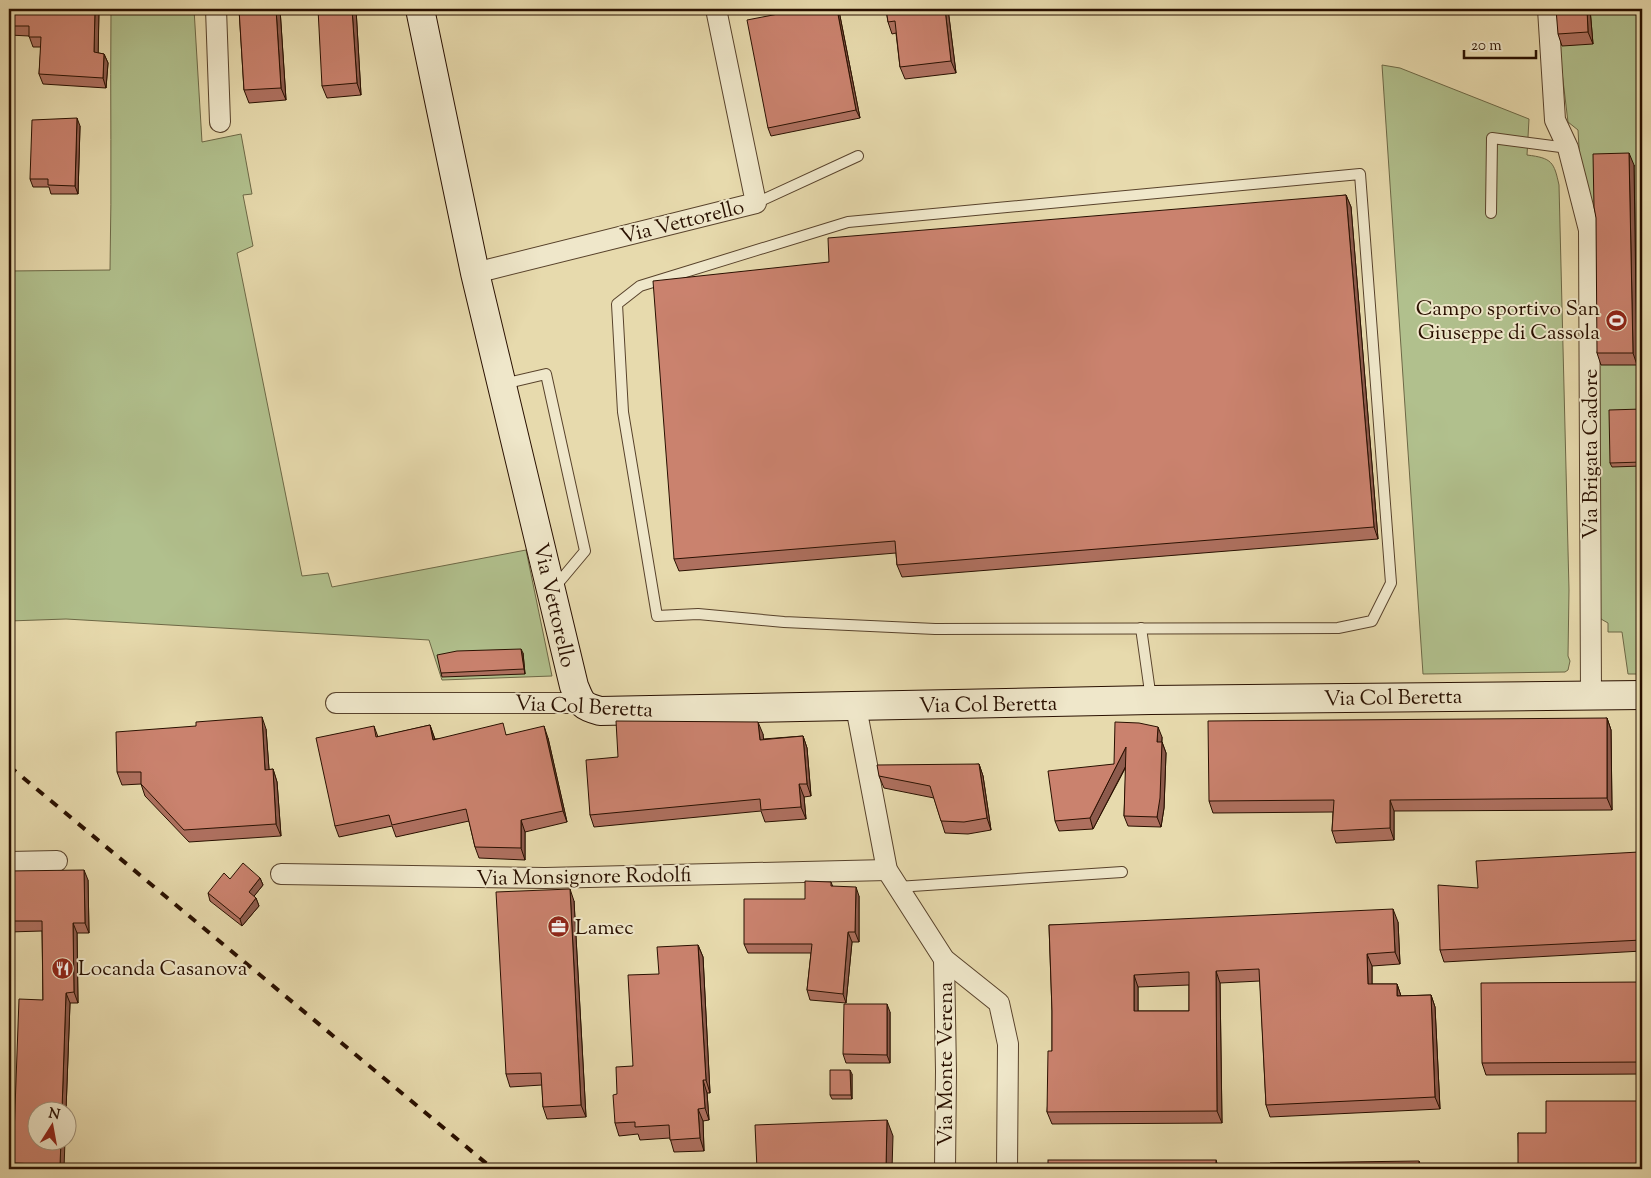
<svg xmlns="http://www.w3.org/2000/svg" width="1651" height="1178" font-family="'Sorts Mill Goudy',serif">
	<rect width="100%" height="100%" fill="#e7daad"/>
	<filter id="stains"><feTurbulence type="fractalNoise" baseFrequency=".004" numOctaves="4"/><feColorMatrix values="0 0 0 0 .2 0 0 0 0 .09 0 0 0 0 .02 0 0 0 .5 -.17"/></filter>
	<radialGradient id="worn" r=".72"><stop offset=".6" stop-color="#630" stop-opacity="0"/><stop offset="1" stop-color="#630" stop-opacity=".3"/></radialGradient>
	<!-- green -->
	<g fill="#b1c08d" stroke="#6d6846">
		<path d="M111,9h83l8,133 39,-8 11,60 -9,1 10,51 -16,7 65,323 26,-3 4,14 194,-37 26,126 -110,4 -13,-40 -363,-21 -57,2v-350l101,-1c2,-87 0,-174 1,-261z"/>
		<path d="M1557,9h85v665h-14l-6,-42h-14v-9l-7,-4 -7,-11 -1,-221 -15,-257 -10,-8 -9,-75z"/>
		<path d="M1382,65l18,3 129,51 -2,36c25,3 27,7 32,30l10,405 -1,66 2,5 -2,9 -3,2 -142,2z"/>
	</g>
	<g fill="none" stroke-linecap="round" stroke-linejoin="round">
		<defs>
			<g id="lane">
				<path d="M1360,174l31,409 -19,38 -34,7 -403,1 -151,-7 -86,-8 -41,2 -34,-204 -6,-108 23,-18 208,-64z"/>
				<path d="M756,203l102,-47"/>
				<path d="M1491,213l1,-75 76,10"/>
				<path d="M503,384l43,-10 39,177 -31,37"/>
				<path d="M1141,628l10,71"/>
				<path d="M897,887l225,-15"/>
			</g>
			<g id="street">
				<path d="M216,9l4,113"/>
				<path d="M1548,9l7,111 13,28 21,82 2,465"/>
				<path d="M475,273l281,-70 -40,-194"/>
				<path d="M336,703h245"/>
				<path d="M856,707l31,163 57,89 55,44 9,41 -1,125"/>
				<path d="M9,862l48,-1"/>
				<path d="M281,874l264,4 342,-8"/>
				<path d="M944,959l2,112 -1,98"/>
			</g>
			<path id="secondary" d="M420,9l55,264 99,413c7,17 7,20 26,25l551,-11 491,-5"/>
		</defs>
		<!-- lane casing -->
		<use href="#lane" stroke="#58422b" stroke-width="12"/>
		<!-- street casing -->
		<use href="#street" stroke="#58422b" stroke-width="22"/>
		<!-- secondary casing -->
		<use href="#secondary" stroke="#291000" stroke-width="30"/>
		<!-- lane -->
		<use href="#lane" stroke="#efe7ca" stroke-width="10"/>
		<!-- street -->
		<use href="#street" stroke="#efe7ca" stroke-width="20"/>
		<!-- secondary -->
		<use href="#secondary" stroke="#efe7ca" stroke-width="28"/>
		<!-- rail -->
		<path stroke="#291000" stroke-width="4" stroke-dasharray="9 9" stroke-linecap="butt" d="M9,766l484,403"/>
	</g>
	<!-- wall -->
	<g fill="#ae705f" stroke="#291000" fill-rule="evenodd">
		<path d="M9,9h90l-1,44 6,1 4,9 -2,25 -63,-4 -4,-10 2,-27h-8l-4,-11 -20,-1z"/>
		<path d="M239,9h41l6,91 -37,3 -5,-13z"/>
		<path d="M356,9l5,86 -34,3 -5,-12z"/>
		<path d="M886,9h62l8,64 -51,6 -5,-12 -4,-34 -4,1 -4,-12z"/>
		<path d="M1590,9l3,35 -31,2 -4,-12z"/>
		<path d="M839,11l21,107 -89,18 -3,-8z"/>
		<path d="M80,126l-2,68h-27l-2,-7h-16l-3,-8z"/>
		<path d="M1634,165l3,200h-36l-4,-12z"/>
		<path d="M1346,195l5,12 27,332 -476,38 -5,-12 -1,-12 -217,18 -5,-12 155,-297z"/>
		<path d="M1642,409v57l-30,1 -2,-4z"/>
		<path d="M523,653l2,21 -83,3 -1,-4z"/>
		<path d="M1607,718l4,12 1,80 -218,1v29l-58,3 -4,-12 1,-19 -120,1 -4,-12z"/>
		<path d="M430,725l5,14 72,-4 41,3 19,84 -42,10v28l-46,-2 -4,-11 -6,-26 -73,16 -4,-11 -53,11 -4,-11 39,-100 4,11z"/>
		<path d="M266,729l3,41 4,-1 4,13 4,54 -92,6 -44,-46 -4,-12 -19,1 -5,-13z"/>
		<path d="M763,734v5l40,-3 4,12 4,48 -7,1 2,22 -41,3 -4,-11 -167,16 -4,-12 28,-58z"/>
		<path d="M1162,737v5l4,11 -2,55 -3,19 -33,-1 -4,-10 2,-49 -33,62 -34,2 -4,-10 59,-57z"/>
		<path d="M979,764l4,12 8,54 -23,4 -23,-1 -11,-35 -50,-10 -5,-12z"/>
		<path d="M1642,860v91l-198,11 -4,-12 38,-62z"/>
		<path d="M9,871l79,9 1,53h-12l1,70h-8l-4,107h-28l26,59h-49l-2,-6 30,-163 -1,-69 -33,1z"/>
		<path d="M260,878l3,7 -9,11 2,2 3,8 -17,20 -32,-25 -2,-8z"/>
		<path d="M831,882l2,5 26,9v46h-7l-6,61 -36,-3 -3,-10 4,-37h-63l-4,-9 61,-45z"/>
		<path d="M574,901l12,216 -39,2 -4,-12 -1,-22 -32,2 -4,-13z"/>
		<path d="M1398,922l2,42 -28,2v18h25l4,12 30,-1 4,12 5,102 -170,8 -4,-12 -6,-124 -40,2 2,140 -170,1 -5,-12 5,-61v-40l-3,-86zM1189,985v26h-51v-24z"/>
		<path d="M698,945l5,12 7,136h-3l2,27 -6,1 1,30 -30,1 -4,-14 -30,2 -2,-6 -19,2 -4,-13 18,-57 26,-92z"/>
		<path d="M1642,982v92l-156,1 -4,-12z"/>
		<path d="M890,1012v51h-44l-3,-9z"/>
		<path d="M852,1074v25h-20l-2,-4z"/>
		<path d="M1518,1133l124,36h-123z"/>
	</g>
	<!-- shaded-wall -->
	<g fill="#8d5b4d" stroke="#291000">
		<path d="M95,9h4l-1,53 -4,-10z"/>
		<path d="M276,9h4l6,91 -5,-12z"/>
		<path d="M352,9h4l5,86 -4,-12z"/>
		<path d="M837,9h1l1,2 21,107 -4,-8z"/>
		<path d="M945,9h3l8,64 -5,-12z"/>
		<path d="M1587,9h3l3,35 -5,-12z"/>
		<path d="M104,54l4,9 -2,25 -3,-10z"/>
		<path d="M77,118l3,8 -2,68 -3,-8z"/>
		<path d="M1629,153l5,12 3,200 -4,-12z"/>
		<path d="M1346,195l5,12 27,332 -4,-12z"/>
		<path d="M521,649l2,4 2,21 -1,-5z"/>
		<path d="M262,717l4,12 4,53 -5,-12z"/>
		<path d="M1607,718l4,12 1,80 -5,-12z"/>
		<path d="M758,722l5,12 2,18 -5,-12z"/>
		<path d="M430,725l4,12 3,14 -4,-11z"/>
		<path d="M544,726l4,12 19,84 -4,-11z"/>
		<path d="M1158,727l4,10 -1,16 -4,-11z"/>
		<path d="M803,736l4,12 4,48 -4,-12z"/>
		<path d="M1162,742l4,11 -2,55 -3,19 -4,-10z"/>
		<path d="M1126,747l4,11 -37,71 -3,-11z"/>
		<path d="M979,764l4,12 8,54 -4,-12z"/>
		<path d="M273,769l4,13 4,54 -5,-12z"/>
		<path d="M799,784l5,13 2,22 -5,-12z"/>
		<path d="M1390,800l4,11v29l-4,-12z"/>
		<path d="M521,820l4,12v28l-4,-12z"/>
		<path d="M1639,852l3,8v45z"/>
		<path d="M84,870l4,10 1,53 -4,-10z"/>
		<path d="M260,878l3,7 -12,15 -2,-8z"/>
		<path d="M856,887l3,9v46l-4,-10z"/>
		<path d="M570,889l4,12 12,216 -5,-12z"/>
		<path d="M256,898l3,8 -17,20 -2,-7z"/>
		<path d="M1393,909l5,13 2,42 -5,-12z"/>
		<path d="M73,923l4,10 1,70 -4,-11z"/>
		<path d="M848,932l4,10 -6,61 -3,-9z"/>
		<path d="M698,945l5,12 7,136 -4,-13z"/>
		<path d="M1367,954l5,12v30l-4,-12z"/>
		<path d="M1216,971l4,12 2,140 -5,-12z"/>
		<path d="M1134,975l4,12v36l-4,-12z"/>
		<path d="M1397,984l4,12h-4z"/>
		<path d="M66,993l4,10 -4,107h-4z"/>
		<path d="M1431,995l4,12 5,102 -5,-12z"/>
		<path d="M887,1004l3,8v51l-3,-8z"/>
		<path d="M850,1070l2,4v25l-1,-4z"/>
		<path d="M703,1080l4,13 2,27 -4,-12z"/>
		<path d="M698,1109l5,12 1,30 -4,-13z"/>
		<path d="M887,1120l6,16 -1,33h-6z"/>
		<path d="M61,1140h4l-1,29h-2l-2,-4z"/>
		<path d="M1216,1160l3,9h-3z"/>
		<path d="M1419,1161l3,8h-3z"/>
	</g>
	<!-- building -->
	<g fill="#ca826e" stroke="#291000" fill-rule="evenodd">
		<path d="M9,9h86l-1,43 10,2 -1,24 -64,-4 2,-37h-12v-11h-20z"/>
		<path d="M239,9h37l5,79 -37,2z"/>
		<path d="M318,9h34l5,74 -35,3z"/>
		<path d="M804,9h33l19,101 -88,18 -21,-108z"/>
		<path d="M886,9h59l6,52 -51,6 -5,-46 -7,1z"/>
		<path d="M1556,9h31l1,23 -30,2z"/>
		<path d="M77,118l-2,68 -27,-1v-6h-18l2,-59z"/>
		<path d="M1629,153l4,200h-36l-1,-135 -2,-11 -1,-53z"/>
		<path d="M1346,195l28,332 -477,38 -2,-24 -221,18 -21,-278 176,-19 -1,-24z"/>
		<path d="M1642,409v53l-32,1 -1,-53z"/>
		<path d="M521,649l3,20 -83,4 -4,-18 20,-4z"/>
		<path d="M262,717l3,53 8,-1 3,55 -92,6 -43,-46v-12h-24l-1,-40 80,-6v-4z"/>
		<path d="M1607,718v80l-217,2v28l-58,3 2,-31 -125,1 -1,-80z"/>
		<path d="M616,721l142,1 2,18 43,-4 4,48h-8l2,23 -40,3 -1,-11 -170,16 -4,-55 32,-3z"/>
		<path d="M1115,722l24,1 19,4 -1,15h5l-2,56 -3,19 -33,-1 2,-69 -36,71 -35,3 -7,-50 66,-7z"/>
		<path d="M503,723l3,12 38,-9 19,85 -42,9v28l-46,-1 -9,-38 -74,16 -3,-10 -54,11 -19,-88 58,-12 2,11 54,-12 3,15z"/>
		<path d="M979,764l8,54 -23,4 -23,-1 -11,-35 -51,-10 -2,-11z"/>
		<path d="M1639,852l3,53v35l-202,10 -2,-65 40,3 -2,-27z"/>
		<path d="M243,863l17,15 -11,14 7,6 -16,21 -32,-26 16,-20 6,6z"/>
		<path d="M84,870l1,53h-12l1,69 -8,1 -4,117h-24v30h23l-1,25 -47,-2 6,-164 24,1 -1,-79h-33v-50z"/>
		<path d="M805,881l26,1v4l25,1 -1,45h-7l-5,62 -36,-4 5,-46h-68v-45h61z"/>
		<path d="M570,889l11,216 -38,2 -2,-34 -35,1 -10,-182z"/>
		<path d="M1393,909l2,43 -28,2 1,30h29v12l34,-1 4,102 -169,8 -7,-136 -43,2 1,140 -170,1 1,-61h4v-40l-3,-86zM1189,972v39h-55v-36z"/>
		<path d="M698,945l8,135h-3l2,28 -7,1 2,29 -30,2 -1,-15 -34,2v-5l-20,1 -2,-28 4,-1 -1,-27 17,-1 -5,-91 31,-1 -2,-27z"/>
		<path d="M1642,982v80l-160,1 -1,-80z"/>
		<path d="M844,1004h43v51l-44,-1z"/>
		<path d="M830,1070h20l1,25h-21z"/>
		<path d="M1546,1101h96v68h-96v-2l-28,1v-35h28z"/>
		<path d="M887,1120l-1,49h-129l-2,-44z"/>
		<rect x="1048" y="1160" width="168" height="9"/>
		<path d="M1419,1161v8h-149v-6z"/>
	</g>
	<!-- icons -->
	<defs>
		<symbol id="stadium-disc" viewBox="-11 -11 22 22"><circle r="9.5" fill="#8f2418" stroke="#efe7ca"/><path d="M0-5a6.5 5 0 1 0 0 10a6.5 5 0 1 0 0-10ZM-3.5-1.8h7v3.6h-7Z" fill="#fff"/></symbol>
		<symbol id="office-disc" viewBox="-11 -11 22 22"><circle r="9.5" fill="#8f2418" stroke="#efe7ca"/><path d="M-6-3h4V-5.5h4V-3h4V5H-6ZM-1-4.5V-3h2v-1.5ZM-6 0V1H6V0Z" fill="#fff"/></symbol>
		<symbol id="restaurant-disc" viewBox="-11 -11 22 22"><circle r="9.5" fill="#8f2418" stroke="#efe7ca"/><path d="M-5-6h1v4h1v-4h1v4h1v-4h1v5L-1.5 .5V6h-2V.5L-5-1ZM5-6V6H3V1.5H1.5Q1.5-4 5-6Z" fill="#fff"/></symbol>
	</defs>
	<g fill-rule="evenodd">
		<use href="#stadium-disc" x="1604" y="308" width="25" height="25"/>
		<use href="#office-disc" x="546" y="914" width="25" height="25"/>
		<use href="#restaurant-disc" x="50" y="956" width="25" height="25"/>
	</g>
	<g text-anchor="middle" stroke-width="4" stroke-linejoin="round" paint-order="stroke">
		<!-- street labels -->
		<g font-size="21" fill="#291000" stroke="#efe7ca">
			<text transform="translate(682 221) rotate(-14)" y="7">Via Vettorello</text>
			<text transform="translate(1590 454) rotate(-90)" y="7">Via Brigata Cadore</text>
			<text transform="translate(555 605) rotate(77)" y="7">Via Vettorello</text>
			<text transform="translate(1393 697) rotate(-1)" y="7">Via Col Beretta</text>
			<text transform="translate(988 704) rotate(-1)" y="7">Via Col Beretta</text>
			<text transform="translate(584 706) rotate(3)" y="7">Via Col Beretta</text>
			<text transform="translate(584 876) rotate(-1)" y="7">Via Monsignore Rodolfi</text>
			<text transform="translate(945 1064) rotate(-90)" y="7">Via Monte Verena</text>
		</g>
		<!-- poi labels -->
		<g font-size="21" fill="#291000" stroke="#efe7ca" text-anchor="start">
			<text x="1600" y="315" text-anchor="end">Campo sportivo San<tspan x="1600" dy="24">Giuseppe di Cassola</tspan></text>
			<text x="575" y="934">Lamec</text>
			<text x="78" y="975">Locanda Casanova</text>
		</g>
	</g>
	<!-- margin -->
	<rect width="1651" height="1178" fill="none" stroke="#e7daad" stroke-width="30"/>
	<rect x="10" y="10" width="1631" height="1158" fill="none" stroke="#291000" stroke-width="2.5"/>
	<rect x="15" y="15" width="1621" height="1148" fill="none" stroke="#291000"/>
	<!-- north arrow -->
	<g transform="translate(52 1126) rotate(11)"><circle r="24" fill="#efe7ca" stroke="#a09179"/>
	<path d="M0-4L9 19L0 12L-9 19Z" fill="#8f2418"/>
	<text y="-8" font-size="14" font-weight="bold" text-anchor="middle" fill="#291000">N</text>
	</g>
	<!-- scale -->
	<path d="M1464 50v8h72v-8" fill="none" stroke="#291000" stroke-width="2.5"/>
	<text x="1471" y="50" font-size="15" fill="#291000" stroke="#efe7ca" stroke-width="4" paint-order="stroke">20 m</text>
	<rect width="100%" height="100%" filter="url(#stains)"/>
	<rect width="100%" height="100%" fill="url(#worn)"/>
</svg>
